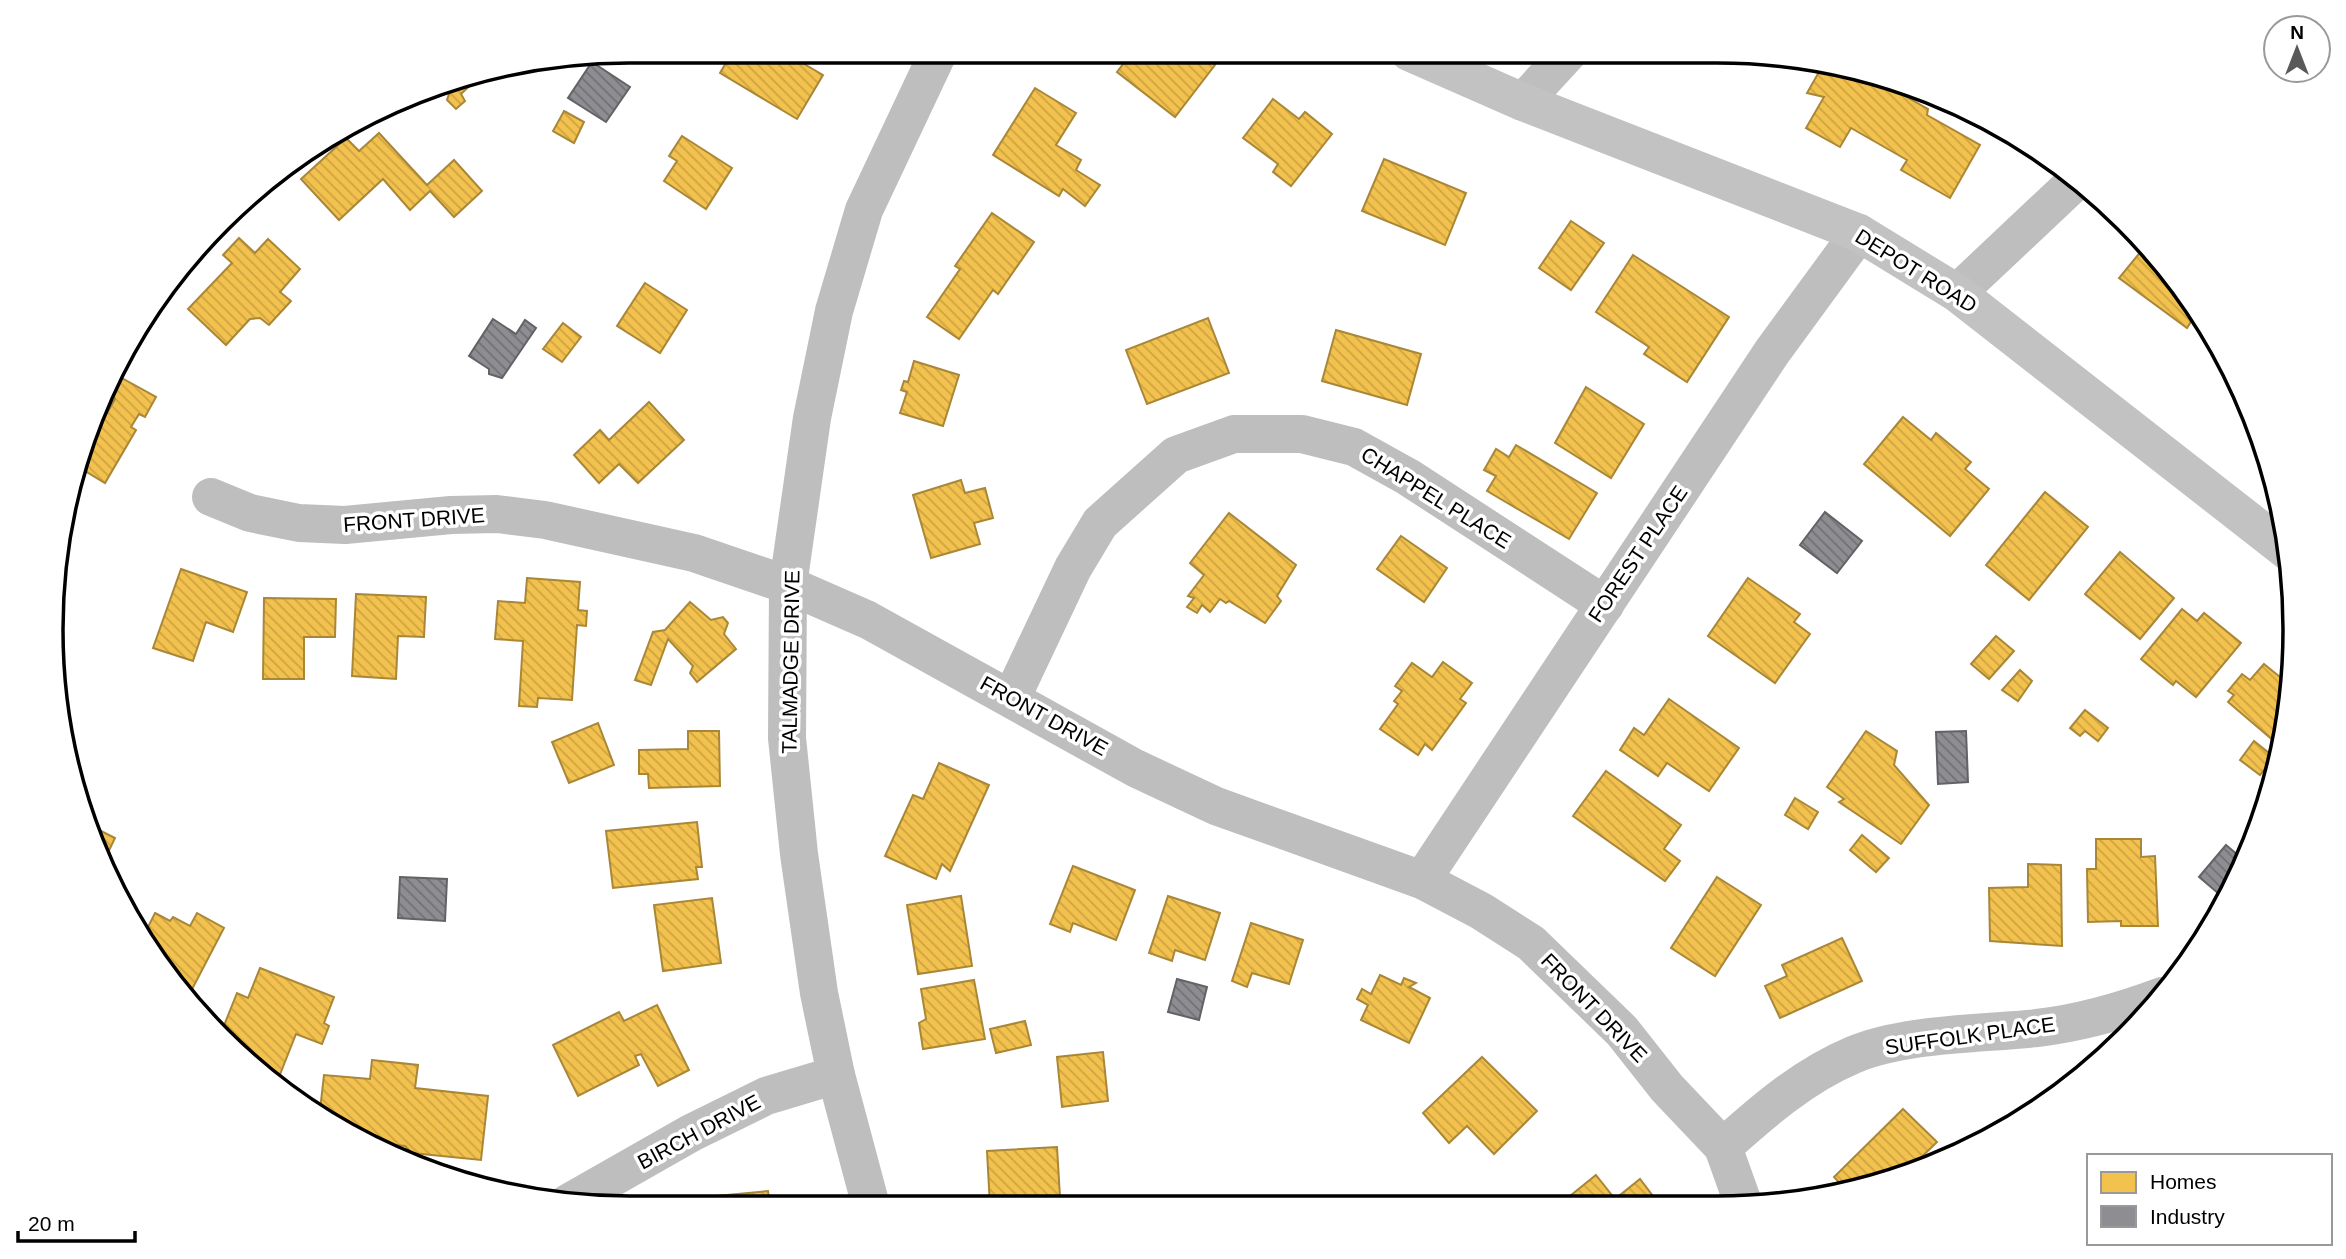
<svg xmlns="http://www.w3.org/2000/svg" width="2346" height="1259" font-family="Arial,sans-serif">
	<defs>
		<pattern id="homes-back-hatch" width="6" height="6" patternUnits="userSpaceOnUse" patternTransform="scale(1.75)"><rect width="6" height="6" fill="#f2c14e"/><path d="M-1 5l2 2M0 0l6 6M5-1l2 2" fill="none" stroke="#cea442"/></pattern>
		<pattern id="industry-back-hatch" width="6" height="6" patternUnits="userSpaceOnUse" patternTransform="scale(1.75)"><rect width="6" height="6" fill="#8d8d92"/><path d="M-1 5l2 2M0 0l6 6M5-1l2 2" fill="none" stroke="#717175"/></pattern>
	</defs>
	<rect width="100%" height="100%" fill="#fff"/>
	<!-- homes -->
	<g fill="url(#homes-back-hatch)" stroke="#a98737" stroke-width="2">
		<path d="M733,51l19,3 2,-3h28l41,24 -26,44 -77,-46z"/>
		<path d="M1089,51h24l-8,11z"/>
		<path d="M1133,51h65l17,14 -40,52 -58,-45z"/>
		<path d="M1824,63l43,8 16,6 -3,5 48,27 -1,6 53,30 -30,53 -49,-28 6,-10 -56,-32 -11,19 -34,-19 18,-31 -17,-4z"/>
		<path d="M480,76l-19,18 4,7 -9,8 -9,-9 2,-6 -10,-10z"/>
		<path d="M1035,88l41,25 -20,32 25,15 -5,10 24,15 -15,21 -22,-17 -4,7 -66,-41z"/>
		<path d="M1273,99l26,20 6,-7 27,22 -41,52 -18,-14 5,-8 -35,-26z"/>
		<path d="M564,111l20,11 -10,21 -21,-12z"/>
		<path d="M379,133l48,52 27,-25 28,31 -28,26 -24,-26 -20,19 -27,-31 -44,41 -38,-41 45,-41 13,13z"/>
		<path d="M682,136l50,32 -26,41 -42,-28 13,-20 -8,-5z"/>
		<path d="M1384,159l82,34 -21,52 -83,-34z"/>
		<path d="M992,213l42,29 -36,52 -5,-4 -34,49 -32,-22 33,-48 -5,-3z"/>
		<path d="M1571,221l33,22 -33,47 -32,-22z"/>
		<path d="M239,238l16,15 13,-14 32,30 -20,23 11,9 -22,24 -9,-7 -10,1 -24,26 -38,-36 44,-46 -9,-8z"/>
		<path d="M2147,244l5,4 62,87 -22,-15 -5,8 -68,-50z"/>
		<path d="M1633,255l96,62 -42,65 -43,-28 5,-7 -53,-35z"/>
		<path d="M645,283l42,27 -27,43 -43,-27z"/>
		<path d="M1208,318l21,55 -82,31 -21,-54z"/>
		<path d="M563,323l18,14 -19,25 -19,-13z"/>
		<path d="M1336,330l85,24 -14,51 -85,-24z"/>
		<path d="M914,361l45,14 -16,51 -43,-13 7,-21 -6,-2 3,-9 4,1z"/>
		<path d="M120,377l36,20 -11,20 -6,-3 -8,13 5,3 -31,53 -28,-17 25,-56 5,3 8,-14 -4,-6z"/>
		<path d="M1586,387l58,37 -33,54 -56,-35z"/>
		<path d="M649,402l35,38 -46,43 -19,-19 -20,19 -25,-28 26,-25 9,10z"/>
		<path d="M1903,417l28,23 5,-7 35,29 -6,7 24,20 -39,47 -86,-72z"/>
		<path d="M1516,445l81,48 -28,46 -82,-48 9,-15 -12,-6 12,-21 13,8z"/>
		<path d="M961,480l4,13 20,-5 8,30 -19,5 6,21 -49,14 -18,-63z"/>
		<path d="M2045,492l43,35 -59,73 -43,-35z"/>
		<path d="M1229,513l67,52 -19,31 4,5 -16,22 -36,-22 -3,2 -6,-4 -10,13 -8,-7 -5,8 -10,-6 7,-9 -6,-2 16,-21 -14,-12z"/>
		<path d="M1401,536l46,32 -23,34 -47,-33z"/>
		<path d="M60,545l9,3 -16,37z"/>
		<path d="M2120,552l54,46 -34,41 -55,-45z"/>
		<path d="M181,569l66,23 -14,40 -27,-10 -13,39 -40,-13z"/>
		<path d="M527,578l53,4 -2,28 9,1 -1,15 -9,-1 -5,75 -34,-2 -1,9 -18,-1 4,-65 -28,-2 3,-38 27,2z"/>
		<path d="M1748,578l52,36 -6,8 16,12 -35,49 -67,-47z"/>
		<path d="M356,594l70,3 -2,40 -26,-1 -2,43 -44,-3z"/>
		<path d="M264,598l72,1 -1,38h-31v42h-41z"/>
		<path d="M690,602l21,18 12,-3 5,6 -4,11 12,15 -39,33 -7,-9 3,-7 -25,-27 -17,46 -16,-5 18,-48 12,-2z"/>
		<path d="M2182,609l15,12 7,-8 37,30 -45,54 -20,-16 -3,4 -32,-26z"/>
		<path d="M1996,636l18,15 -25,28 -18,-15z"/>
		<path d="M1443,662l29,21 -12,16 6,4 -34,47 -7,-6 -7,11 -38,-26 18,-25 -4,-3 8,-10 -7,-5 17,-23 20,14z"/>
		<path d="M2264,664l27,22 -10,61 -53,-45 6,-7 -6,-4 14,-17 8,6z"/>
		<path d="M2020,670l12,11 -14,20 -16,-11z"/>
		<path d="M1669,699l70,49 -30,43 -42,-28 -9,13 -38,-26 14,-22 10,7z"/>
		<path d="M2085,710l23,18 -10,13 -13,-10 -5,5 -10,-8z"/>
		<path d="M598,723l16,42 -45,18 -17,-41z"/>
		<path d="M688,731h31l1,55 -71,2 -1,-14h-9v-24l49,-1z"/>
		<path d="M1866,731l31,20 -3,14 35,40 -28,39 -62,-42 5,-3 -17,-12z"/>
		<path d="M2254,741l20,16 -14,18 -20,-15z"/>
		<path d="M939,763l50,22 -39,86 -8,-7 -6,15 -51,-23 28,-61 10,4z"/>
		<path d="M1606,771l75,54 -17,24 16,12 -15,20 -92,-65z"/>
		<path d="M1795,798l23,14 -10,17 -23,-14z"/>
		<path d="M697,822l5,45h-6l2,12 -85,9 -7,-57z"/>
		<path d="M93,827l22,11 -11,23 11,5 -6,14z"/>
		<path d="M1862,835l27,23 -13,14 -26,-22z"/>
		<path d="M2096,839h45v18l14,-1 3,70h-37v-5l-33,1 -1,-53h9z"/>
		<path d="M2028,864l33,1 1,81 -72,-5 -1,-53 39,-1z"/>
		<path d="M1073,866l62,24 -19,50 -43,-17 -3,9 -20,-8z"/>
		<path d="M1717,877l44,28 -46,71 -44,-28z"/>
		<path d="M961,896l11,70 -54,8 -11,-69z"/>
		<path d="M1168,896l52,17 -15,47 -30,-10 -3,11 -23,-8z"/>
		<path d="M712,898l9,65 -58,8 -9,-66z"/>
		<path d="M155,913l15,8 3,-4 17,9 7,-13 27,15 -35,67 -44,-62z"/>
		<path d="M1251,923l52,17 -14,44 -37,-11 -5,14 -15,-6z"/>
		<path d="M1842,938l20,43 -82,37 -15,-32 22,-10 -5,-11z"/>
		<path d="M260,968l74,29 -10,26 5,3 -7,18 -26,-10 -17,43 -12,-5 -18,-13 1,-3 -31,-18 18,-45 11,5z"/>
		<path d="M1380,975l21,10 3,-7 12,5 -7,4 21,11 -21,45 -48,-23 7,-15 -11,-6 5,-10 9,5z"/>
		<path d="M974,980l11,59 -62,10 -4,-26 7,-4 -5,-30z"/>
		<path d="M657,1005l32,65 -31,16 -17,-32 -6,2 4,9 -61,31 -25,-51 66,-33 5,9z"/>
		<path d="M1025,1021l6,24 -35,8 -6,-24z"/>
		<path d="M1103,1052l5,49 -46,6 -5,-50z"/>
		<path d="M1482,1057l55,54 -43,43 -27,-28 -18,17 -26,-30z"/>
		<path d="M372,1060l46,5 -3,23 73,8 -7,64 -69,-7 -7,-7 -41,-4v-11l-18,-2 -26,-19 4,-35 46,4z"/>
		<path d="M1903,1109l34,33 -32,31 -60,16 -11,-12z"/>
		<path d="M1057,1147l3,50 -14,1 1,8h-57l-3,-55z"/>
		<path d="M1596,1175l19,24 25,-20 19,25h-99z"/>
		<path d="M768,1191l2,15 -52,1 -1,-11z"/>
	</g>
	<!-- industry -->
	<g fill="url(#industry-back-hatch)" stroke="#636366" stroke-width="2">
		<path d="M592,62l38,25 -24,35 -38,-24z"/>
		<path d="M493,319l23,15 9,-14 11,8 -34,50 -13,-4v-5l-20,-13z"/>
		<path d="M1825,512l37,29 -25,32 -37,-28z"/>
		<path d="M1966,731l2,51 -30,2 -2,-52z"/>
		<path d="M2226,845l19,16 -19,39 -27,-23z"/>
		<path d="M400,877l47,2 -2,42 -47,-3z"/>
		<path d="M1177,979l30,8 -8,33 -31,-8z"/>
	</g>
	<g fill="none" stroke-linecap="round" stroke-linejoin="round">
		<!-- street -->
		<g stroke="#bebebe" stroke-width="38">
			<path d="M1523,102l46,-50"/>
			<path d="M1957,293l121,-114"/>
			<path d="M211,497l39,16 49,10 46,2 106,-10 46,-1 48,6 149,33 94,32 80,35 267,148 81,38 206,74 59,31 50,32 91,88 45,57 56,59 20,56"/>
			<path d="M1012,697l61,-129 27,-45 76,-68 58,-21h68l52,13 54,30 197,128"/>
			<path d="M1422,880l350,-528 87,-119"/>
			<path d="M1723,1147c39,-35 80,-71 130,-92 51,-22 129,-21 184,-27 42,-5 85,-17 125,-32"/>
			<path d="M568,1203l123,-70 75,-37 70,-21"/>
			<path d="M871,1206l-35,-131 -17,-82 -20,-139 -12,-116 1,-153 24,-167 22,-107 30,-101 75,-159"/>
		</g>
		<!-- secondary -->
		<path stroke="#c2c2c2" stroke-width="38" d="M1409,52l114,50 336,131 98,60 333,260"/>
	</g>
	<g text-anchor="middle" stroke-width="7" stroke-linejoin="round" paint-order="stroke">
		<!-- street labels -->
		<g font-size="21" fill="#000" stroke="#fff">
			<text transform="translate(1916 271) rotate(32)" y="7">DEPOT ROAD</text>
			<text transform="translate(1436 498) rotate(32)" y="7">CHAPPEL PLACE</text>
			<text transform="translate(414 520) rotate(-4)" y="7">FRONT DRIVE</text>
			<text transform="translate(1638 554) rotate(-56)" y="7">FOREST PLACE</text>
			<text transform="translate(791 662) rotate(-89)" y="7">TALMADGE DRIVE</text>
			<text transform="translate(1044 716) rotate(29)" y="7">FRONT DRIVE</text>
			<text transform="translate(1594 1008) rotate(46)" y="7">FRONT DRIVE</text>
			<text transform="translate(1970 1036) rotate(-8)" y="7">SUFFOLK PLACE</text>
			<text transform="translate(699 1132) rotate(-28)" y="7">BIRCH DRIVE</text>
		</g>
	</g>
	<!-- crop -->
	<path d="M0 0H2346V1259H0ZM629 63H1717A566 566 0 0 1 2283 629V630A566 566 0 0 1 1717 1196H629A566 566 0 0 1 63 630V629A566 566 0 0 1 629 63Z" fill="#fff" fill-rule="evenodd"/>
	<path fill="none" stroke="#000" stroke-width="3.5" d="M629 63H1717A566 566 0 0 1 2283 629V630A566 566 0 0 1 1717 1196H629A566 566 0 0 1 63 630V629A566 566 0 0 1 629 63Z"/>
	<!-- legend -->
	<rect x="2087" y="1154" width="245" height="91" fill="#ffffff" stroke="#999999" stroke-width="2"/>
	<rect x="2101" y="1172" width="35" height="21" fill="#f2c14e" stroke="#999999" stroke-width="2"/>
	<text x="2150" y="1189" font-size="21" fill="#000000">Homes</text>
	<rect x="2101" y="1206" width="35" height="21" fill="#8d8d92" stroke="#999999" stroke-width="2"/>
	<text x="2150" y="1224" font-size="21" fill="#000000">Industry</text>
	<!-- north arrow -->
	<g transform="translate(2297 49)"><circle r="33" fill="#ffffff" stroke="#999999" stroke-width="2"/>
	<path d="M0-5L12 26L0 18L-12 26Z" fill="#595959"/>
	<text y="-10" font-size="19" font-weight="bold" text-anchor="middle" fill="#000000">N</text>
	</g>
	<!-- scale -->
	<path d="M18 1231v10h117v-10" fill="none" stroke="#000000" stroke-width="3.5"/>
	<text x="28" y="1231" font-size="21" fill="#000000" stroke="#ffffff" stroke-width="5" paint-order="stroke">20 m</text>
</svg>
